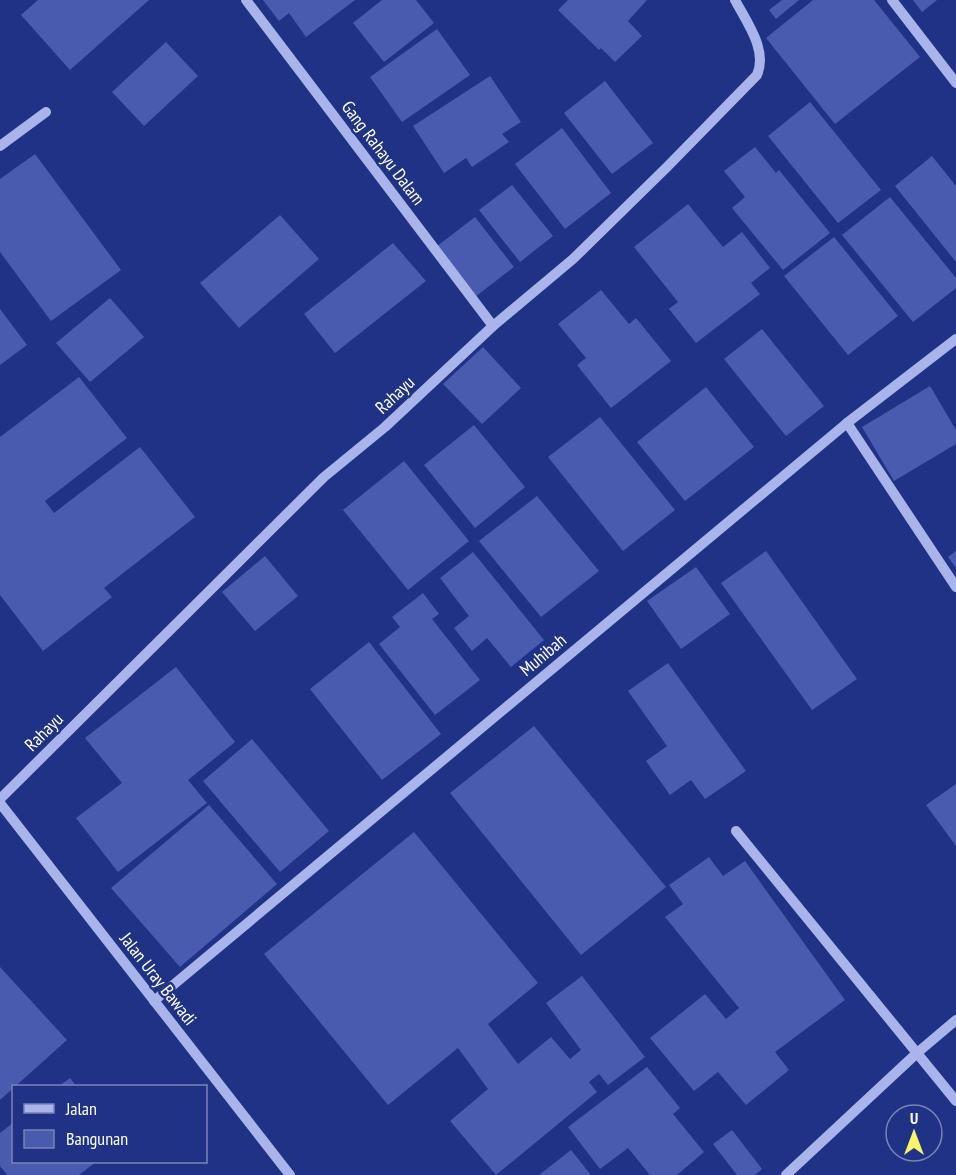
<svg xmlns="http://www.w3.org/2000/svg" width="956" height="1175" font-family="'PT Sans Narrow',sans-serif">
	<rect width="100%" height="100%" fill="#203286"/>
	<!-- building -->
	<g fill="#485baf">
		<path d="M38,0h111l-79,70 -49,-55z"/>
		<path d="M263,0h92l-49,37 -17,-24 -10,8z"/>
		<path d="M382,0h34l18,23 -50,39 -31,-39z"/>
		<path d="M568,0h79l-19,21 14,15 -27,26 -14,-14 -2,2 -41,-40z"/>
		<path d="M782,0h17l-23,19 -7,-9z"/>
		<path d="M813,0h61l46,57 -85,67 -69,-86z"/>
		<path d="M913,0h24l-15,12z"/>
		<path d="M437,29l33,46 -68,47 -32,-45z"/>
		<path d="M166,42l32,34 -54,50 -32,-34z"/>
		<path d="M490,76l31,46 -19,12 7,8 -37,25 -6,-9 -22,15 -31,-47z"/>
		<path d="M605,81l48,62 -41,31 -48,-61z"/>
		<path d="M810,102l71,88 -43,33 -70,-87z"/>
		<path d="M562,128l49,65 -46,36 -50,-65z"/>
		<path d="M755,147l21,26 3,-3 51,63 -47,37 -51,-62 13,-11 -21,-26z"/>
		<path d="M35,154l86,116 -70,51 -51,-69v-73z"/>
		<path d="M932,156l24,30v76l-61,-76z"/>
		<path d="M512,185l41,51 -33,26 -41,-52z"/>
		<path d="M890,197l66,81v10l-43,34 -71,-87z"/>
		<path d="M688,204l35,43 19,-15 28,36 -19,15 9,11 -64,49 -27,-34 9,-7 -44,-55z"/>
		<path d="M280,215l39,44 -80,69 -39,-45z"/>
		<path d="M475,217l39,50 -39,30 -39,-50z"/>
		<path d="M834,237l64,79 -50,39 -64,-79z"/>
		<path d="M393,243l33,38 -91,72 -31,-39z"/>
		<path d="M601,290l28,34 7,-6 35,43 -60,47 -34,-43 9,-7 -28,-34z"/>
		<path d="M110,298l34,39 -54,45 -34,-39z"/>
		<path d="M0,309l27,36 -27,20z"/>
		<path d="M762,329l62,77 -38,30 -62,-77z"/>
		<path d="M483,347l38,41 -39,36 -39,-40z"/>
		<path d="M79,377l48,61 -82,63 9,12 86,-66 55,70 -91,71 8,9 -69,54 -43,-56v-158z"/>
		<path d="M930,386l26,44v14l-62,37 -32,-54z"/>
		<path d="M706,387l48,60 -69,54 -48,-59z"/>
		<path d="M600,417l75,93 -52,41 -75,-94z"/>
		<path d="M474,425l51,62 -50,41 -51,-63z"/>
		<path d="M404,461l65,80 -61,49 -65,-80z"/>
		<path d="M537,496l62,75 -58,46 -62,-76z"/>
		<path d="M766,551l91,128 -45,31 -91,-127z"/>
		<path d="M956,551v17l-8,-11z"/>
		<path d="M473,552l71,88 -33,27 -24,-29 -15,13 -18,-23 15,-12 -29,-38z"/>
		<path d="M265,556l33,40 -43,35 -33,-39z"/>
		<path d="M696,567l34,47 -49,35 -34,-48z"/>
		<path d="M423,593l16,21 -7,5 48,61 -45,35 -56,-71 21,-17 -8,-10z"/>
		<path d="M369,642l72,92 -59,46 -72,-91z"/>
		<path d="M668,663l78,108 -41,28 -14,-19 -21,15 -24,-34 21,-15 -39,-55z"/>
		<path d="M176,667l59,75 -47,38 19,23 -89,69 -42,-54 46,-35 -37,-45z"/>
		<path d="M534,726l132,161 -85,68 -131,-162z"/>
		<path d="M252,739l77,92 -49,41 -77,-91z"/>
		<path d="M956,784v62l-30,-41z"/>
		<path d="M209,805l68,79 -97,83 -69,-79z"/>
		<path d="M414,832l124,151 -50,41 30,40 33,-27 19,22 11,-9 -35,-47 36,-27 63,81 -37,28 -9,-11 -10,8 8,10 -101,83 -46,-54 38,-32 -30,-41 -70,57 -124,-151z"/>
		<path d="M709,857l14,19 22,-15 100,139 -70,52 14,18 -43,35 -28,-33 -24,19 -44,-53 55,-44 21,25 13,-11 -74,-91 18,-13 -14,-19z"/>
		<path d="M0,967l67,73 -67,60z"/>
		<path d="M647,1067l33,41 -7,6 31,38 -27,23h-27l-22,-27 -28,21 -32,-42z"/>
		<path d="M70,1078l6,8h-17z"/>
		<path d="M14,1122v40h82l-17,13h-72l-7,-9v-33z"/>
		<path d="M732,1130l30,39 -7,6h-18l-24,-31z"/>
		<path d="M571,1150l20,25h-52z"/>
	</g>
	<g fill="none" stroke-linecap="round" stroke-linejoin="round">
		<!-- minor -->
		<g stroke="#a9b5ea" stroke-width="10">
			<path d="M246,0l247,326"/>
			<path d="M892,0l64,83"/>
			<path d="M0,146l46,-34"/>
			<path d="M847,423l109,164"/>
			<path d="M0,799l324,-322 61,-50 108,-101 80,-67 94,-92 90,-92c11,-25 -11,-54 -22,-75"/>
			<path d="M0,803l290,372"/>
			<path d="M736,831l220,270"/>
			<path d="M154,1001l693,-578 109,-84"/>
			<path d="M786,1175l131,-122 39,-33"/>
		</g>
	</g>
	<g text-anchor="middle" stroke-width="5" stroke-linejoin="round" paint-order="stroke">
		<!-- street labels -->
		<g font-size="18" fill="#fff" stroke="#203286">
			<text transform="translate(383 153) rotate(53)" y="6">Gang Rahayu Dalam</text>
			<text transform="translate(395 395) rotate(-43)" y="6">Rahayu</text>
			<text transform="translate(543 655) rotate(-40)" y="6">Muhibah</text>
			<text transform="translate(44 732) rotate(-45)" y="6">Rahayu</text>
			<text transform="translate(158 979) rotate(52)" y="6">Jalan Uray Bawadi</text>
		</g>
	</g>
	<!-- legend -->
	<rect x="12" y="1085" width="195" height="78" fill="#203286" stroke="#7984b6" stroke-width="1.5"/>
	<rect x="24" y="1104" width="30" height="9" fill="#a9b5ea" stroke="#7984b6" stroke-width="1.5"/>
	<text x="66" y="1115" font-size="18" fill="#ffffff">Jalan</text>
	<rect x="24" y="1130" width="30" height="18" fill="#485baf" stroke="#7984b6" stroke-width="1.5"/>
	<text x="66" y="1145" font-size="18" fill="#ffffff">Bangunan</text>
	<!-- north arrow -->
	<g transform="translate(914 1133)"><circle r="28" fill="#203286" stroke="#7984b6" stroke-width="1.5"/>
	<path d="M0-4.5L10 22L0 15L-10 22Z" fill="#f8f469"/>
	<text y="-9" font-size="16" font-weight="bold" text-anchor="middle" fill="#ffffff">U</text>
	</g>
</svg>
